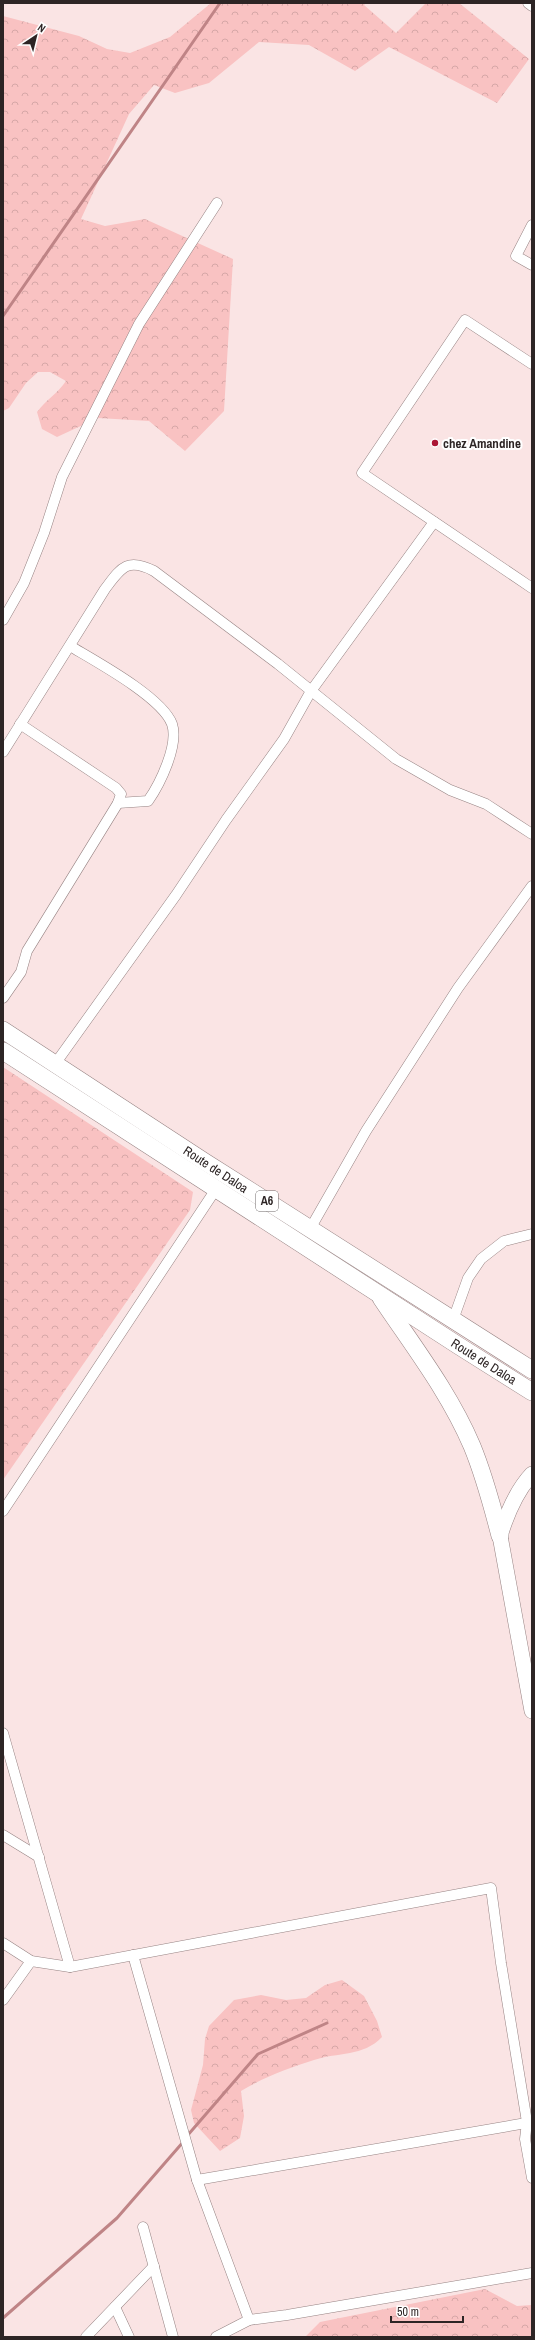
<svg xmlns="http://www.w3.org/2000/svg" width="535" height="2340" font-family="'Archivo Narrow',sans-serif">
	<defs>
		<pattern id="forest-crowns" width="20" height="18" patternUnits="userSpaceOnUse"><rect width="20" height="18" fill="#f9c2c2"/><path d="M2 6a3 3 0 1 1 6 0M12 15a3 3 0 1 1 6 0" fill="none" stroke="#d6a7a7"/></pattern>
	</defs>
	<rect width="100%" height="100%" fill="#fae4e4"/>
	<!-- forest -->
	<g fill="url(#forest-crowns)">
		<path d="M211,3h155l-2,2 32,28 30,-30h33l70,56 -32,44 -108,-56 -34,24 -46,-26 -50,-3 -50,41 -34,10 -21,-8 -25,29 -48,105 24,7 40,-7 88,40 -9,152 -39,40 -36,-30 -51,-3 -41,19 -15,-8 -5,-17c9,-12 21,-19 29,-31l-16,-9h-12l-12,11 -17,25 -6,3v-395l76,20 28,13 23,4 40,-16z"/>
		<path d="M3,1067l190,125 -3,18 -187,270z"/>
		<path d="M342,1980l22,16 13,25 5,16c-19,20 -44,15 -68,23 -25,8 -50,17 -73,31l3,25 -4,22 -20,13 -26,-28 -3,-13 12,-45 2,-26 4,-13 25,-26 27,-5 25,5 20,-2 19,-13z"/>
		<path d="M485,2289l32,17 15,-1v32h-227l15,-15z"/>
	</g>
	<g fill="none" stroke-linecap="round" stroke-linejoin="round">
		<!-- stream -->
		<g stroke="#bf8486" stroke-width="3">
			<path d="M3,316l217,-313"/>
			<path d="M187,2136l71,-82 69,-31"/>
			<path d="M3,2318l114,-100 67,-77"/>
		</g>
		<defs>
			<g id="minor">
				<path d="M528,3l4,3"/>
				<path d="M532,225l-16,31 16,9"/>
				<path d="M532,364l-67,-44 -103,153 170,115"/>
				<path d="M3,620l21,-37 20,-50 18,-56 77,-153 78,-121"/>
				<path d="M70,646c25,15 92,51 102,78 7,21 -12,60 -24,77l-30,2"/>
				<path d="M3,752l102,-163c16,-21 22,-32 49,-18l124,93 118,95 54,31 36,14 46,30"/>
				<path d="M3,998l18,-26 6,-21 91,-148 3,-9 -5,-6 -96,-64"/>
				<path d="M55,1064l121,-169 50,-75 58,-81 27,-48 123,-169"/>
				<path d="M310,1229l56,-98 92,-143 74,-102"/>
				<path d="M453,1320l15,-42 13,-19 23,-18 28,-7"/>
				<path d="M3,1511l213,-322"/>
				<path d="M3,1733l67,234"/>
				<path d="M3,1835l36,22"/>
				<path d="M3,1943l28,18 39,6 421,-79 10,75 26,159 -2,17 7,39"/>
				<path d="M133,1955l64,225 52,140"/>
				<path d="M3,2000l28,-39"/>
				<path d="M197,2180l335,-58"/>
				<path d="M143,2227l30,110"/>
				<path d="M115,2307l14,30"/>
				<path d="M86,2337l68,-71"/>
				<path d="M216,2337l33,-17 38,-5 245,-42"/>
			</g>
			<path id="secondary" d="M532,1474c-16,17 -25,39 -32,62l32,175"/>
			<g id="trunk">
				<path d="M3,1030l202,132 327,208"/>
				<path d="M3,1051l456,295 73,46"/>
				<path d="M381,1298c32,48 68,94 91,148 12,29 20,59 28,90"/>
			</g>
		</defs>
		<!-- minor casing -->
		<use href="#minor" stroke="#968383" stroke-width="11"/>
		<!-- secondary casing -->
		<use href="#secondary" stroke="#968383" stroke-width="16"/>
		<!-- trunk casing -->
		<use href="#trunk" stroke="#968383" stroke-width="18"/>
		<!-- minor -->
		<use href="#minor" stroke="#fff" stroke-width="10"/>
		<!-- secondary -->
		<use href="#secondary" stroke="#fff" stroke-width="15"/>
		<!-- trunk -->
		<use href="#trunk" stroke="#fff" stroke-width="17"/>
	</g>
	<!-- markers -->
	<circle fill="#ab1635" stroke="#fff" stroke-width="1.5" cx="435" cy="443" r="4"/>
	<g text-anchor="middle" stroke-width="4" stroke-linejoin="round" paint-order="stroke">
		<!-- shield labels -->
		<rect fill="#fff" stroke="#6c6666" stroke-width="1" x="256" y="1191" width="22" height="20" rx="3"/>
		<g font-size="12" font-weight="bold" fill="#2d2525">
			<text x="267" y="1205">A6</text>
		</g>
		<!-- poi labels -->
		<g font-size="13" font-weight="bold" fill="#2d2525" stroke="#fff" text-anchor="start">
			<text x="443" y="448">chez Amandine</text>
		</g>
		<!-- street labels -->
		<g font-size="13" fill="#2d2525" stroke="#fff">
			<text transform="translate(216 1169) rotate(33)" y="5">Route de Daloa</text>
			<text transform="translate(484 1361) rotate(32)" y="5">Route de Daloa</text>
		</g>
	</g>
	<!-- border -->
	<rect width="535" height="2340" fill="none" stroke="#2d2525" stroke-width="8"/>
	<!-- north arrow -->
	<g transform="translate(36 36) rotate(35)" stroke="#ffffff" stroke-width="3" paint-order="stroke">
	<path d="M0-3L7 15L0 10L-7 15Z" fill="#2d2525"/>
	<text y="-6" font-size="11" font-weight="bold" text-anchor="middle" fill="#2d2525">N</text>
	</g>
	<!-- scale -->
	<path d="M391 2316v6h72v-6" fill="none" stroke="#2d2525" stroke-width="2"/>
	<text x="397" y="2316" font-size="12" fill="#2d2525" stroke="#ffffff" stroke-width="3" paint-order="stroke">50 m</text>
</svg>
